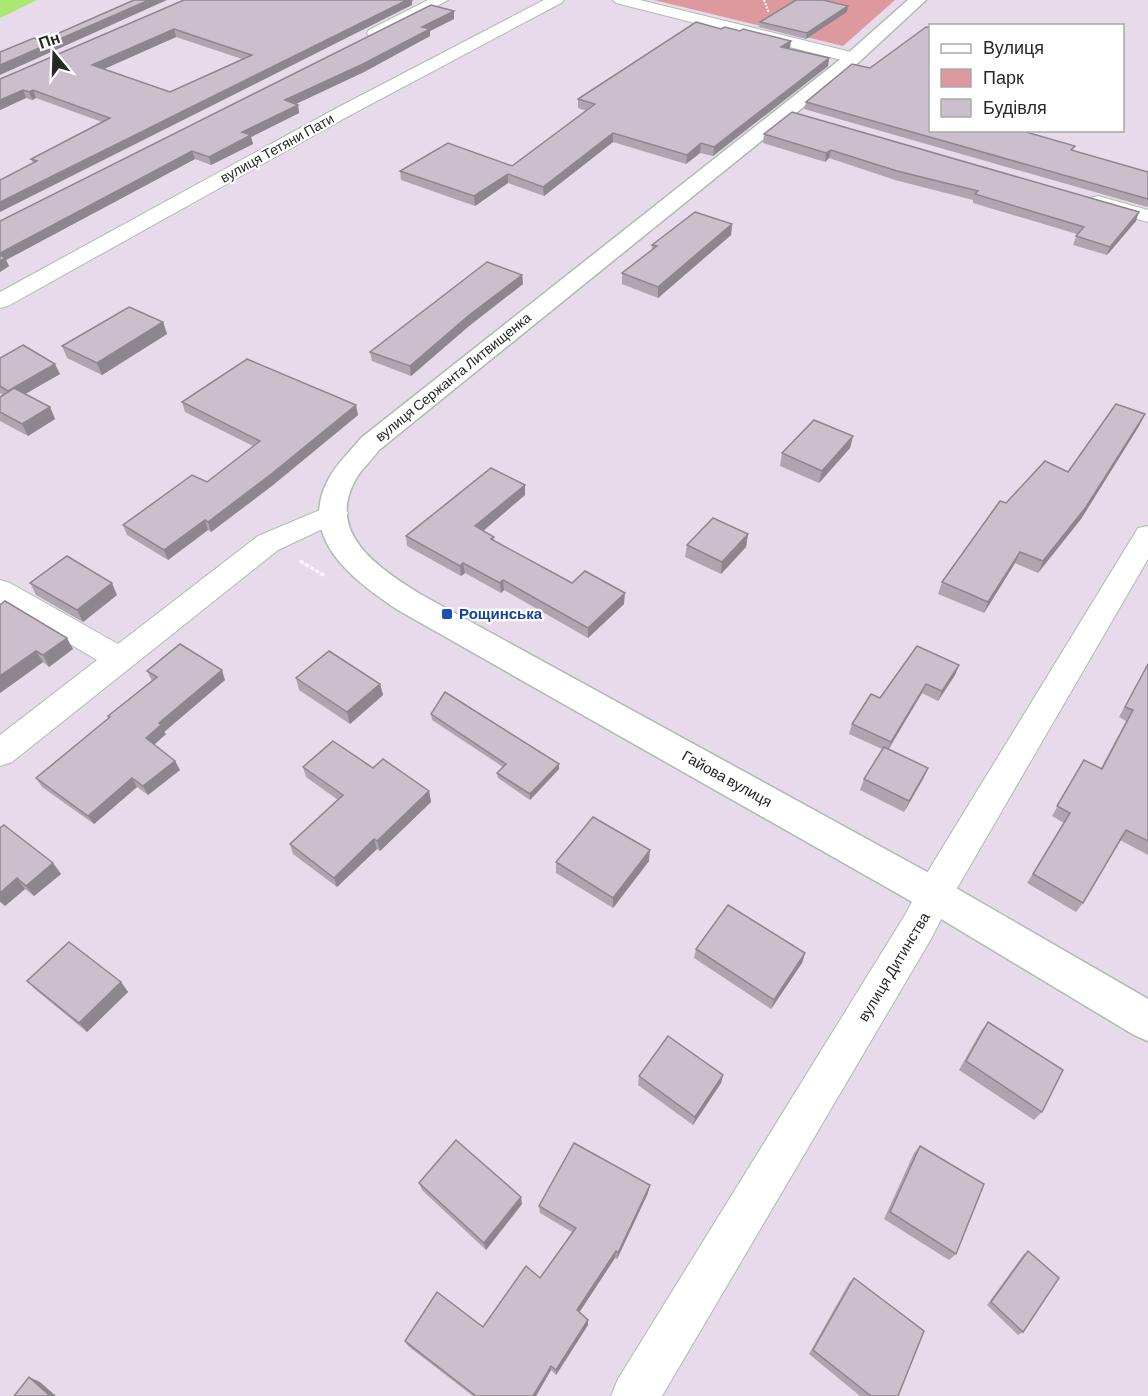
<svg xmlns="http://www.w3.org/2000/svg" width="1148" height="1396" font-family="Barlow,sans-serif">
	<rect width="100%" height="100%" fill="#e7daea"/>
	<!-- green -->
	<path fill="#de999f" d="M654,0h241l-52,46z"/>
	<!-- water -->
	<path fill="#aae871" d="M0,0h37l-37,18z"/>
	<g fill="none" stroke-linecap="round" stroke-linejoin="round">
		<defs>
			<g id="street">
				<path d="M428,0h20l-67,36h-12l-2,-3 2,-3z"/>
				<path d="M544,0h20l-3,3 -216,115 -337,188 -8,2v-16l333,-182z"/>
				<path d="M613,0h27l219,54 2,4 -8,5 -237,-60z"/>
				<path d="M1098,196l50,14v12l-57,-16 -3,-4 3,-4z"/>
				<path d="M334,504l10,3 4,6 -4,6 -66,31 -266,212 -12,4v-31l97,-75 -97,-57v-23l10,3 108,61 140,-108z"/>
				<path d="M1148,526v33l-192,331 -25,49 -269,457h-51l7,-17 287,-464 25,-47 208,-340z"/>
			</g>
			<path id="secondary" d="M908,0h18l-67,62 -480,388c-7,10 -17,18 -23,29 -32,55 25,90 64,115l529,290 199,115v42l-14,-6 -211,-127 -525,-298c-42,-28 -100,-70 -71,-128 8,-17 22,-29 34,-44l486,-384z"/>
		</defs>
		<!-- street casing -->
		<use href="#street" stroke="#aebcaf" stroke-width="2"/>
		<!-- secondary casing -->
		<use href="#secondary" stroke="#aebcaf" stroke-width="3"/>
		<!-- path-far1 -->
		<path stroke="#fff" stroke-width="2" stroke-dasharray="2 1.5" stroke-linecap="butt" d="M764,0l5,13"/>
		<!-- path -->
		<path stroke="#fff" stroke-width="3" stroke-dasharray="4 2" stroke-linecap="butt" d="M300,561l25,15"/>
		<!-- street -->
		<use href="#street" fill="#fff" fill-rule="evenodd"/>
		<!-- secondary -->
		<use href="#secondary" fill="#fff" fill-rule="evenodd"/>
	</g>
	<!-- wall -->
	<g fill="#afa4af" fill-rule="evenodd">
		<path d="M184,0l228,1v4l-379,158 -2,-4 71,-37 -66,-24 -4,2 -6,-2 -26,12v-31zM176,37l66,22 -72,33 -66,-23z"/>
		<path d="M848,6l-1,6 -41,27 -47,-12 1,-5z"/>
		<path d="M454,19l-24,12v5l-66,36 -68,32 2,1 1,8 -48,24 2,7 -42,21 -16,-6 -189,101 3,6 -9,6v-51z"/>
		<path d="M721,29l19,2 51,10 -1,8 39,9 -1,8 -115,90 -13,-3 -14,11 -73,-22 -69,54 -36,-13 -33,23 -74,-26 -1,-9 112,-5 75,-55 -9,-3v-9z"/>
		<path d="M806,102l124,28 143,21 75,21v34l-1,1 -343,-98z"/>
		<path d="M764,134l372,87 -29,34 -34,-10 4,-11 -104,-31v-3l-78,-20 -66,-22 -4,4 -62,-19z"/>
		<path d="M732,224l-1,11 -73,63 -36,-14v-11l30,-23v-5z"/>
		<path d="M522,275l1,9 -54,42 -58,50 -39,-15 -2,-9z"/>
		<path d="M163,322l4,12 -65,41 -35,-17 -5,-12z"/>
		<path d="M0,358l60,16 -35,20 25,13 5,12 -27,17 -28,-15v-24l3,-2 -3,-2z"/>
		<path d="M182,402l176,13 -85,70 -62,47 -3,-2 -40,30 -41,-25 -4,-10 84,-43 46,-36 -68,-34z"/>
		<path d="M1145,414l-6,12 -58,93 -43,54 -23,-10 -31,50 -46,-19 4,-12 64,-79 62,-31z"/>
		<path d="M853,436l-3,12 -31,35 -39,-17 2,-13z"/>
		<path d="M525,485v10l-42,36 11,6v4l78,42 52,21 -36,34 -84,-48 -3,3 -36,-20 -4,3 -54,-30 -1,-10z"/>
		<path d="M748,534l-2,13 -25,27 -36,-17 2,-12z"/>
		<path d="M30,583l87,12 -34,27 -47,-27z"/>
		<path d="M0,605l73,44 -24,18 -6,-5 -43,31z"/>
		<path d="M1148,663v192l-28,-15 -37,63 -7,9 -49,-29 37,-60 -12,-7 32,-56 17,8 25,-47 -7,-4z"/>
		<path d="M959,665l-4,10 -17,26 -16,-8 -33,56 39,19 -5,11 -19,33 -44,-22 4,-11 18,-30 -33,-15 3,-10 28,-26z"/>
		<path d="M147,671l78,9 -61,52 2,2 -12,11 21,16 5,9 -32,25 -11,-8 -43,37 -52,-37 -6,-9 73,-60 -1,-2 44,-35z"/>
		<path d="M296,678l84,6 3,11 -33,29 -51,-34z"/>
		<path d="M431,714l128,50v5l-29,31 -32,-22 -1,-5 6,-6 -71,-47z"/>
		<path d="M303,767l70,1 56,23 2,11 -51,49 -3,-2 -40,38 -44,-33 -3,-10 48,-44 -32,-23z"/>
		<path d="M0,828l53,35 8,11 -27,22 -9,-7 -20,17 -5,-4z"/>
		<path d="M649,861l-36,47 -57,-35v-11z"/>
		<path d="M696,949l109,4 -3,10 -31,46 -77,-51z"/>
		<path d="M27,981l94,1 7,10 -41,40 -51,-42z"/>
		<path d="M988,1022l54,90 -8,8 -75,-50 22,-39z"/>
		<path d="M723,1075l-2,8 -28,42 -55,-40 1,-9z"/>
		<path d="M920,1146l36,108 -7,6 -65,-41 30,-66z"/>
		<path d="M419,1183l103,21 -36,46 -64,-60z"/>
		<path d="M648,1193l-31,66 -2,-1 -36,54 9,13 -32,50 -5,-5 -15,26h-63l-65,-50 -3,-5 78,-14 57,-49 32,-46 -32,-19 -1,-7z"/>
		<path d="M1028,1251l-5,81 -5,3 -31,-30 37,-51z"/>
		<path d="M854,1278l44,118h-38l-51,-42 40,-71z"/>
	</g>
	<!-- shaded-wall -->
	<g fill="#8e868f">
		<path d="M149,0h18l-167,75v-10z"/>
		<path d="M407,0h7l-2,1v4l-412,207v-10z"/>
		<path d="M848,6l-1,6 -41,27 1,-6z"/>
		<path d="M454,11v8l-24,12v5l-66,36 -77,36 -2,-8 137,-73z"/>
		<path d="M174,29l2,8 -81,36 -3,-8z"/>
		<path d="M791,41l-2,8 -8,-2z"/>
		<path d="M829,58l-1,8 -115,90 1,-9z"/>
		<path d="M23,90l3,8 -26,12v-10z"/>
		<path d="M33,90l3,8 -4,2 -3,-8z"/>
		<path d="M298,105l1,8 -48,24 2,7 -42,21 -2,-8 33,-25z"/>
		<path d="M613,133v9l-69,54 -1,-9z"/>
		<path d="M701,143l-1,10 -14,11 1,-9z"/>
		<path d="M831,150l-2,8 -4,4 1,-9z"/>
		<path d="M192,151l3,8 -189,101 3,6 -9,6v-19z"/>
		<path d="M508,174v9l-33,23 -1,-10z"/>
		<path d="M1139,212l-3,9 -29,34 3,-8z"/>
		<path d="M732,224l-1,11 -73,63v-11z"/>
		<path d="M522,275l1,9 -54,42 -58,50 -1,-10 58,-50z"/>
		<path d="M163,322l4,12 -65,41 -5,-12z"/>
		<path d="M55,364l5,10 -47,27 -5,-10z"/>
		<path d="M356,405l2,10 -85,70 -62,47 -3,-10z"/>
		<path d="M50,407l5,12 -27,17 -6,-12z"/>
		<path d="M1145,414l-6,12 -58,93 -43,54 5,-12z"/>
		<path d="M853,436l-3,12 -31,35 3,-12z"/>
		<path d="M525,485v10l-49,42 -1,-11z"/>
		<path d="M205,520l3,10 -40,30 -4,-10z"/>
		<path d="M748,534l-2,13 -25,27 1,-12z"/>
		<path d="M1020,552l-5,11 -31,50 4,-11z"/>
		<path d="M463,563l2,10 -4,3 -1,-10z"/>
		<path d="M503,580l1,10 -3,3 -1,-10z"/>
		<path d="M112,583l5,12 -34,27 -6,-12z"/>
		<path d="M625,593l-1,11 -36,34v-10z"/>
		<path d="M67,638l6,11 -24,18 -6,-12z"/>
		<path d="M36,651l7,11 -43,31v-17z"/>
		<path d="M959,665l-4,10 -17,26 4,-10z"/>
		<path d="M222,670l3,10 -61,52 2,2 -16,14 -4,-10 13,-15z"/>
		<path d="M380,684l3,11 -33,29 -3,-12z"/>
		<path d="M926,684l-4,9 -35,58 4,-9z"/>
		<path d="M175,761l5,9 -32,25 -5,-9z"/>
		<path d="M559,764v5l-29,31v-6z"/>
		<path d="M928,768l-5,11 -19,33 5,-11z"/>
		<path d="M132,778l5,9 -43,37 -6,-8z"/>
		<path d="M429,791l2,11 -51,49 -3,-10z"/>
		<path d="M374,839l3,10 -40,38 -3,-9z"/>
		<path d="M650,850l-1,11 -36,47v-10z"/>
		<path d="M53,863l8,11 -27,22 -8,-10z"/>
		<path d="M17,878l8,11 -20,17 -5,-5v-8z"/>
		<path d="M805,953l-3,10 -31,46 3,-9z"/>
		<path d="M121,982l7,10 -41,40 -8,-9z"/>
		<path d="M723,1075l-2,8 -28,42 2,-8z"/>
		<path d="M650,1185l-2,8 -31,66 1,-6z"/>
		<path d="M521,1197l1,7 -36,46 -2,-7z"/>
		<path d="M616,1251l-1,7 -38,58v-6z"/>
		<path d="M588,1320v5l-32,50v-5z"/>
		<path d="M551,1366v4l-15,26h-3z"/>
		<path d="M29,1377l11,5 16,14h-6z"/>
	</g>
	<!-- building -->
	<g fill="#cbbfcc" stroke="#8e868f" stroke-width="1.5" fill-rule="evenodd">
		<path d="M134,0h15l-149,65v-13l34,-14 7,3z"/>
		<path d="M184,0h223l-407,202v-22l37,-19 -6,-2 79,-41 -77,-28 -4,2 -6,-2 -23,10v-21zM174,29l78,26 -82,37 -78,-27z"/>
		<path d="M796,0h27l25,6 -41,27 -47,-11z"/>
		<path d="M431,5l23,6 -32,16 8,2 -67,35 -78,36 13,5 -56,27 9,3 -42,22 -17,-6 -192,102v-32z"/>
		<path d="M696,22l25,7 4,-2 15,4 3,-2 48,12 -10,6 48,11 -115,89 -13,-4 -14,12 -74,-22 -70,54 -35,-13 -34,22 -74,-25 48,-28 64,23 83,-62 -17,-5z"/>
		<path d="M926,27l4,1v102h89l56,16 -4,4 77,22v27l-342,-97 46,-38 18,4z"/>
		<path d="M792,112l347,100 -29,35 -34,-11 8,-9 -109,-33 3,-3 -81,-20 -66,-21 -5,3 -62,-19z"/>
		<path d="M695,212l37,12 -74,63 -36,-14 35,-27 -5,-1z"/>
		<path d="M0,255l5,3 -5,3z"/>
		<path d="M487,262l35,13 -54,41 -58,50 -40,-14z"/>
		<path d="M129,307l34,15 -66,41 -35,-17z"/>
		<path d="M23,345l32,19 -47,27 -8,-5v-28z"/>
		<path d="M247,359l109,46 -86,70 -62,47 -3,-2 -41,30 -41,-25 69,-50 15,7 53,-41 -78,-39z"/>
		<path d="M14,388l36,19 -28,17 -22,-12v-15z"/>
		<path d="M1116,404l29,10 -59,93 -43,54 -23,-9 -32,50 -46,-20 58,-81 6,2 39,-42 23,11z"/>
		<path d="M814,420l39,16 -31,35 -40,-18z"/>
		<path d="M491,468l34,17 -50,41 19,11 -3,2 81,44 13,-12 40,22 -37,35 -85,-48 -3,3 -37,-20 -3,3 -54,-30z"/>
		<path d="M713,518l35,16 -26,28 -35,-17z"/>
		<path d="M67,556l45,27 -35,27 -47,-27z"/>
		<path d="M5,601l62,37 -24,17 -7,-4 -36,25v-71z"/>
		<path d="M180,644l42,26 -63,53 2,2 -15,13 29,23 -32,25 -11,-8 -44,38 -52,-38 74,-61 -2,-1 49,-39 -10,-6z"/>
		<path d="M917,646l42,19 -17,26 -16,-7 -35,58 -39,-18 19,-30 9,4z"/>
		<path d="M329,651l51,33 -33,28 -51,-34z"/>
		<path d="M1148,664v177l-22,-11 -43,73 -50,-29 37,-61 -13,-7 27,-46 18,9 31,-59 -8,-3z"/>
		<path d="M445,692l114,72 -29,30 -33,-21 9,-9 -75,-50z"/>
		<path d="M333,741l40,27 10,-9 46,32 -52,50 -3,-2 -40,39 -44,-34 53,-49 -40,-28z"/>
		<path d="M884,747l44,21 -19,33 -45,-22z"/>
		<path d="M593,817l57,33 -37,48 -57,-36z"/>
		<path d="M4,825l49,38 -27,23 -9,-8 -17,15v-65z"/>
		<path d="M728,905l77,48 -31,47 -78,-51z"/>
		<path d="M69,942l52,40 -42,41 -52,-42z"/>
		<path d="M988,1022l75,48 -21,42 -76,-51z"/>
		<path d="M668,1036l55,39 -28,42 -56,-41z"/>
		<path d="M456,1140l65,57 -37,46 -65,-60z"/>
		<path d="M574,1143l76,42 -32,68 -2,-2 -39,59 11,10 -32,50 -5,-4 -18,30h-57l-71,-55 32,-49 46,35 43,-61 14,12 36,-50 -37,-22z"/>
		<path d="M920,1146l64,38 -28,70 -66,-42z"/>
		<path d="M1028,1251l31,27 -36,54 -32,-30z"/>
		<path d="M854,1278l70,53 -26,65h-27l-58,-46z"/>
		<path d="M29,1377l21,19h-36z"/>
	</g>
	<!-- markers -->
	<rect fill="#1a4fb4" stroke="#fff" stroke-width="2" x="441" y="608" width="12" height="12" rx="3"/>
	<g text-anchor="middle" stroke-width="4.5" stroke-linejoin="round" paint-order="stroke">
		<!-- far-street labels -->
		<g font-size="14" fill="#282828" stroke="#fff">
			<text transform="translate(277 148) rotate(-29)" y="5">вулиця Тетяни Пати</text>
			<text transform="translate(453 377) rotate(-39)" y="5">вулиця Сержанта Литвищенка</text>
		</g>
		<!-- transit labels -->
		<g font-size="15" font-weight="bold" fill="#164399" stroke="#fff" text-anchor="start">
			<text x="459" y="619">Рощинська</text>
		</g>
		<!-- street labels -->
		<g font-size="15" fill="#282828" stroke="#fff">
			<text transform="translate(727 779) rotate(29)" y="5">Гайова вулиця</text>
			<text transform="translate(894 967) rotate(-59)" y="5">вулиця Дитинства</text>
		</g>
	</g>
	<!-- legend -->
	<rect x="929" y="24" width="195" height="108" fill="#ffffff" stroke="#a9a9a9" stroke-width="1.5"/>
	<rect x="941" y="44" width="30" height="9" fill="#ffffff" stroke="#a9a9a9" stroke-width="1.5"/>
	<text x="983" y="54" font-size="18" fill="#282828">Вулиця</text>
	<rect x="941" y="69" width="30" height="18" fill="#de999f" stroke="#a9a9a9" stroke-width="1.5"/>
	<text x="983" y="84" font-size="18" fill="#282828">Парк</text>
	<rect x="941" y="99" width="30" height="18" fill="#cbbfcc" stroke="#a9a9a9" stroke-width="1.5"/>
	<text x="983" y="114" font-size="18" fill="#282828">Будівля</text>
	<!-- north arrow -->
	<g transform="translate(54 54) rotate(341)" stroke="#ffffff" stroke-width="4.5" paint-order="stroke">
	<path d="M0-4.5L10 22L0 15L-10 22Z" fill="#282828"/>
	<text y="-9" font-size="16" font-weight="bold" text-anchor="middle" fill="#282828">Пн</text>
	</g>
</svg>
